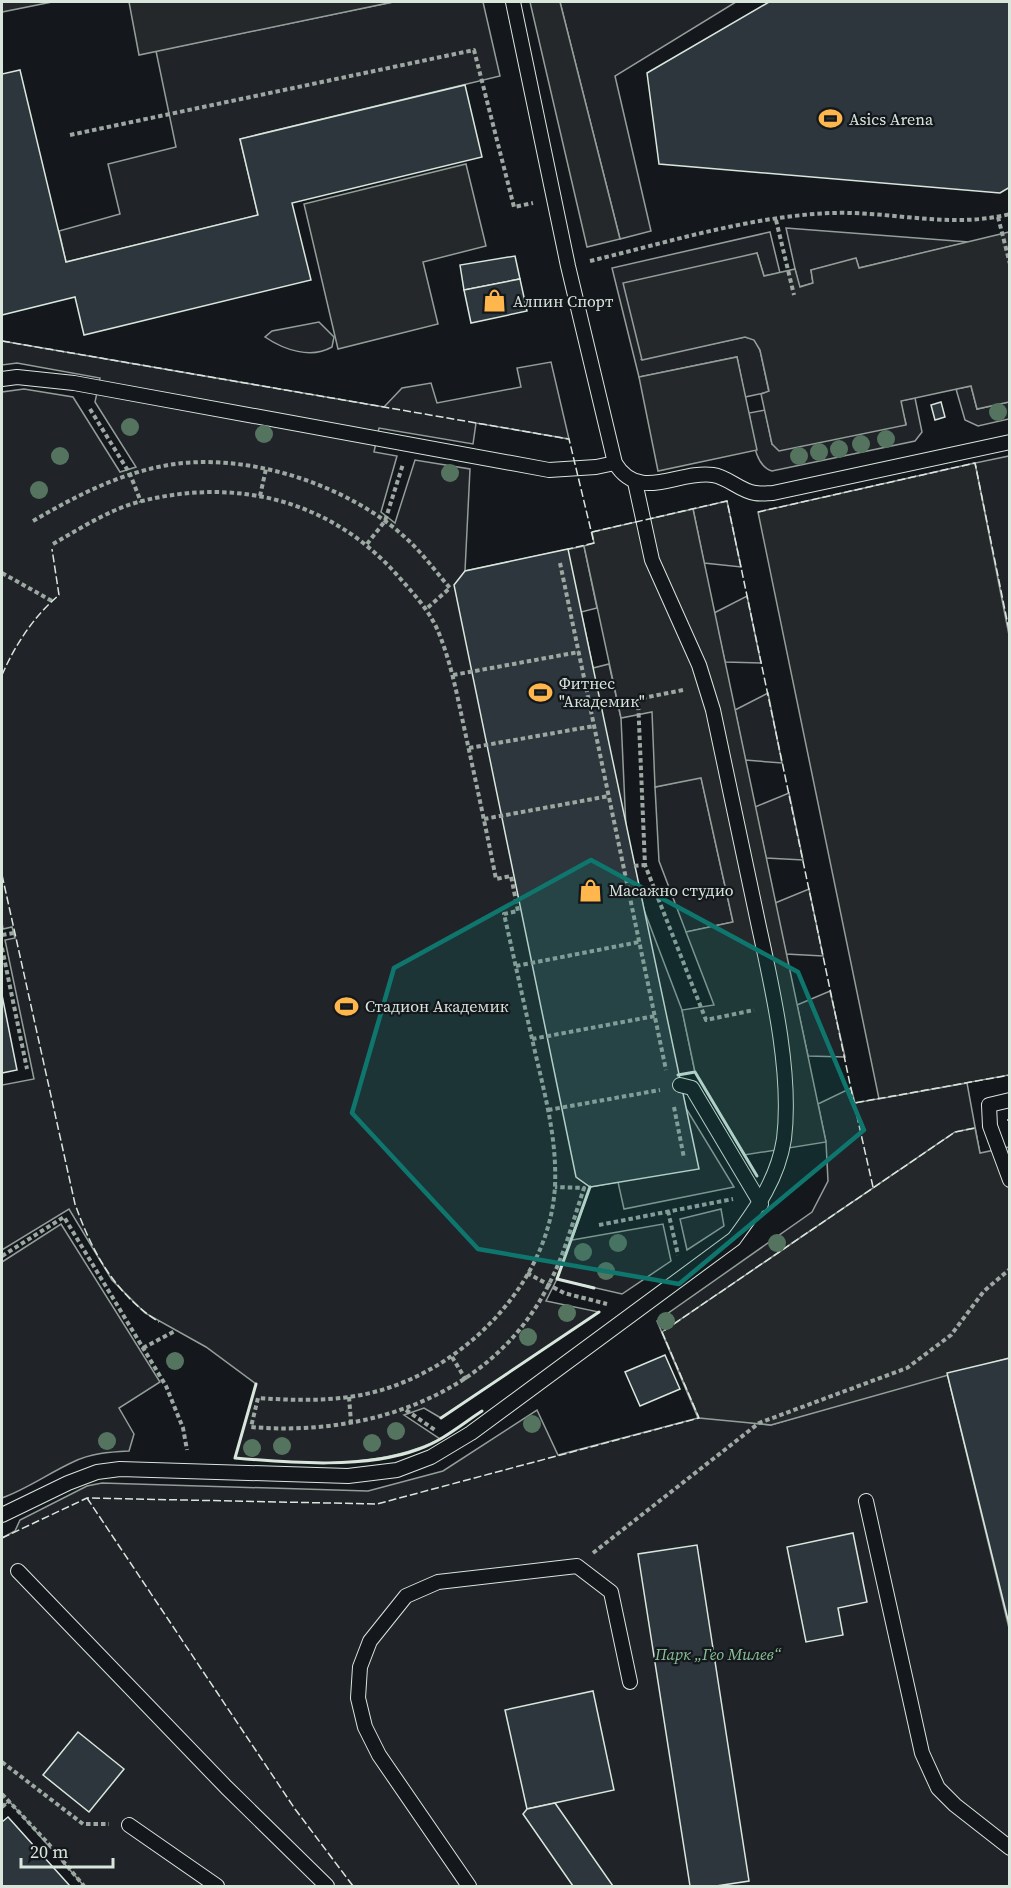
<svg xmlns="http://www.w3.org/2000/svg" width="1011" height="1888" font-family="'Source Serif 4',serif">
	<rect width="100%" height="100%" fill="#14181c"/>
	<!-- green -->
	<g fill="#202428" stroke="#939e99" stroke-width="1.5">
		<path d="M393,2h90l17,74 -260,63 18,76 -192,47 -7,-31 61,-17 -12,-50 68,-17 -20,-96z"/>
		<path d="M560,2h176l-121,74 36,155 -31,8z"/>
		<path d="M786,228l183,14 -110,26 -3,-9 -45,11 2,13 -14,4z"/>
		<path d="M770,232l10,41 -16,3 -7,-23 -115,106 103,-22 9,2 6,11 9,42 -24,5 -8,-40 -98,20 -27,-109z"/>
		<path d="M319,322l15,15 -2,10c-21,12 -48,3 -67,-10l7,-6z"/>
		<path d="M2,341l382,66 18,-19 29,-5 6,20 84,-16 -4,-19 34,-6 18,77 -93,-16 -3,21 -94,-16 -5,24 23,4 -16,56 14,11 20,-63 55,9 -5,102 119,-25 13,62 -16,4 12,56 16,-4 12,54 5,110 18,82 38,100 13,62 -17,3 6,30 50,82 -110,22 -6,-27 -28,5 -18,53 91,-16 8,37 -49,33 -65,-15 -11,22 53,11 -158,106 -17,-10 -20,7 36,24c-61,31 -138,25 -205,19l21,-74 -50,-37 -61,-34 -33,-33 -43,-71 -67,41v-165l32,-6 -29,-139 10,-2 -3,-11 -9,2 -1,-7v-530l22,-3 49,8 47,75 16,-5 -41,-65 5,-24 -83,-15 -15,2z"/>
		<path d="M971,386l6,23 32,-7v17l-31,7 -13,-6 -9,-31z"/>
		<path d="M915,398l7,34 -7,9 -143,30c-20,-6 -19,-40 -23,-58l16,-3 7,34 134,-20 -6,-23z"/>
		<path d="M1009,456v179l-34,-172z"/>
		<path d="M727,501l14,66 -37,-4 -11,-54z"/>
		<path d="M747,596l14,67 -36,-1 -11,-49z"/>
		<path d="M768,693l14,70 -37,-3 -10,-50z"/>
		<path d="M701,777l32,145 -47,10 -27,-71 -4,-74z"/>
		<path d="M789,793l14,67 -37,-2 -11,-51z"/>
		<path d="M809,889l14,67 -37,-2 -11,-51z"/>
		<path d="M830,991l15,66 -37,-1 -11,-51z"/>
		<path d="M967,1083l13,71 -229,269 20,2 176,-52 62,255v258h-925l-75,-85 -7,6v-269l13,-7 5,-11 67,-34 15,-3 266,8 75,-20 94,-61 21,45 140,-37 -41,-97 155,-109 16,-31 -2,-39 -8,-38 33,-16 4,15z"/>
		<path d="M721,1209l3,17 -37,24 -7,-31z"/>
		<path d="M61,1224l99,158 -41,26 15,26 -5,17c-19,1 -38,2 -56,11 -24,11 -46,27 -71,36v-236z"/>
	</g>
	<!-- parking -->
	<g fill="#24282b" stroke="#939e99" stroke-width="1.5">
		<path d="M2,2h50l-50,10z"/>
		<path d="M129,2h264l-254,53z"/>
		<path d="M530,2h30l60,237 -33,8z"/>
		<path d="M466,164l20,82 -63,16 15,62 -100,25 -34,-145z"/>
		<path d="M1009,232v170l-32,7 -6,-23 -70,15 5,24 -127,26 -7,-7 -11,-50 8,-3 -9,-41 -6,-10 -9,-3 -103,23 -19,-77 134,-30 7,23 31,-7 5,18 13,-4 -2,-13 45,-12 3,10z"/>
		<path d="M737,357l20,93 -99,21 -19,-94z"/>
		<path d="M975,463l34,172v440l-130,24 -121,-587z"/>
		<path d="M693,509l133,633 -82,13 -49,-83 -13,-62 32,-5 -28,-73 47,-10 -32,-144 -46,9 -3,-75 -31,6 -37,-172 10,-3 -2,-11z"/>
		<path d="M975,1128l5,25 29,-6v211l-238,67 -72,-7 -37,-86 293,-200z"/>
	</g>
	<!-- building -->
	<g fill="#2c363c" stroke="#d8e6dc" stroke-width="1.5">
		<path d="M769,2h241v185l-10,6 -341,-29 -12,-91z"/>
		<path d="M20,70l46,192 192,-47 -18,-76 225,-54 17,72 -190,46 19,77 -227,55 -9,-38 -73,18v-241z"/>
		<path d="M515,256l5,23 -56,11 -4,-25z"/>
		<path d="M520,279l7,32 -56,12 -7,-33z"/>
		<path d="M941,402l4,15 -10,3 -4,-15z"/>
		<path d="M568,549l131,620 -109,18 -14,-10 -122,-592 11,-14z"/>
		<path d="M2,995l15,75 -15,3z"/>
		<path d="M665,1355l15,34 -40,17 -15,-34z"/>
		<path d="M1010,1358v270l-63,-255z"/>
		<path d="M853,1533l14,69 -29,6 5,27 -37,7 -19,-95z"/>
		<path d="M697,1545l52,336 -33,5h-26l-52,-332z"/>
		<path d="M593,1691l21,99 -87,19 -22,-99z"/>
		<path d="M78,1732l46,37 -35,43 -46,-37z"/>
		<path d="M555,1803l58,83h-40l-50,-72 4,-5z"/>
		<path d="M8,1817l62,69h-68v-64z"/>
	</g>
	<g fill="none" stroke-linecap="round" stroke-linejoin="round">
		<defs>
			<g id="lane">
				<path d="M513,2l55,264 47,197c24,40 63,7 98,12 15,2 27,16 42,18 6,1 13,0 18,0l237,-51"/>
				<path d="M2,379l15,-2 57,6 475,87 47,-3 19,-4"/>
				<path d="M680,1085l12,3 69,116"/>
				<path d="M1010,1100l-21,5 1,21 20,54"/>
				<path d="M866,1501l56,252 16,35 17,17 55,43"/>
				<path d="M2,1515l66,-32 29,-11 23,-3 228,7 49,-6 34,-13 40,-24 263,-194c23,-31 44,-61 50,-100 8,-65 -11,-148 -25,-212 -15,-72 -31,-145 -46,-217l-14,-45 -47,-105 -17,-78"/>
				<path d="M18,1571l208,216 101,99"/>
				<path d="M129,1825l88,61"/>
				<path d="M469,1886l-90,-131 -14,-28 -7,-29 2,-31 10,-26 36,-45 32,-14 139,-16 34,26 19,90"/>
			</g>
		</defs>
		<!-- lane casing -->
		<use href="#lane" stroke="#d8e6dc" stroke-width="16"/>
		<!-- path -->
		<g stroke="#9da8a2" stroke-width="4" stroke-dasharray="4.5 3" stroke-linecap="butt">
			<path d="M70,135l404,-85 40,157 19,-4"/>
			<path d="M998,217l12,47"/>
			<path d="M776,220l18,75"/>
			<path d="M590,261c79,-19 161,-45 242,-48 59,-2 119,16 178,1"/>
			<path d="M90,409l40,65 11,28"/>
			<path d="M260,496l6,-27"/>
			<path d="M33,521c41,-24 83,-46 130,-55 80,-16 186,18 245,74 15,14 28,32 42,48l-24,21"/>
			<path d="M53,544c28,-16 57,-35 89,-43 97,-24 190,0 256,75 15,17 31,34 40,55 13,31 19,64 26,96 11,51 22,101 32,152l15,-3 7,35 -14,3c11,48 21,95 32,142 10,43 21,85 19,130 -5,92 -82,174 -167,202 -42,14 -87,13 -130,10l-7,29c116,10 241,-31 297,-141 16,-30 25,-65 36,-98l-29,-1"/>
			<path d="M367,544l18,-23 18,-57"/>
			<path d="M560,563l106,507"/>
			<path d="M2,573l50,28"/>
			<path d="M453,675l126,-23"/>
			<path d="M683,690l-45,9 7,166 61,155 48,-10"/>
			<path d="M469,748l125,-22"/>
			<path d="M484,819l125,-23"/>
			<path d="M634,866l11,-1"/>
			<path d="M2,935l12,-2"/>
			<path d="M2,948l25,121"/>
			<path d="M516,966l123,-24"/>
			<path d="M532,1039l123,-23"/>
			<path d="M674,1107l10,51"/>
			<path d="M548,1110l112,-20"/>
			<path d="M668,1211l10,44"/>
			<path d="M599,1225l134,-26"/>
			<path d="M2,1256l62,-39 102,169 17,42 4,22"/>
			<path d="M527,1273l37,20 43,11"/>
			<path d="M143,1348l32,-17"/>
			<path d="M452,1357l14,23"/>
			<path d="M349,1397l2,25"/>
			<path d="M406,1410l29,20"/>
			<path d="M593,1553l166,-130 148,-55 44,-33 33,-44 26,-22"/>
			<path d="M2,1762l81,62h26"/>
			<path d="M2,1794l44,47 38,45"/>
			<path d="M2,1807l7,-6"/>
		</g>
		<!-- lane -->
		<use href="#lane" stroke="#14181c" stroke-width="14"/>
		<!-- fence -->
		<g stroke="#d8e6dc" stroke-width="1.5" stroke-dasharray="8 3" stroke-linecap="butt">
			<path d="M2,341l567,98 25,104 -26,6"/>
			<path d="M758,512l217,-49 35,172"/>
			<path d="M592,532l135,-31 127,602"/>
			<path d="M2,675c13,-30 32,-59 57,-80l-7,-46"/>
			<path d="M2,875l73,329c17,48 40,90 84,118"/>
			<path d="M1007,1120h3"/>
			<path d="M873,1187l-19,-84 156,-28"/>
			<path d="M87,1498l208,311 58,77"/>
			<path d="M2,1538l85,-40 290,6 322,-86 -37,-86 293,-200 20,-4"/>
		</g>
		<!-- wall -->
		<g stroke="#d8e6dc" stroke-width="3">
			<path d="M678,1075l17,-3 62,104"/>
			<path d="M590,1187l-33,92 37,9"/>
			<path d="M256,1384l-21,74c56,5 131,11 184,-9 23,-8 43,-25 63,-38"/>
			<path d="M441,1418l158,-106"/>
		</g>
	</g>
	<!-- trees -->
	<g fill="#55745f">
		<circle cx="998" cy="412" r="9"/>
		<circle cx="130" cy="427" r="9"/>
		<circle cx="264" cy="434" r="9"/>
		<circle cx="886" cy="439" r="9"/>
		<circle cx="861" cy="444" r="9"/>
		<circle cx="839" cy="449" r="9"/>
		<circle cx="819" cy="452" r="9"/>
		<circle cx="60" cy="456" r="9"/>
		<circle cx="799" cy="456" r="9"/>
		<circle cx="450" cy="473" r="9"/>
		<circle cx="39" cy="490" r="9"/>
		<circle cx="618" cy="1243" r="9"/>
		<circle cx="777" cy="1243" r="9"/>
		<circle cx="583" cy="1252" r="9"/>
		<circle cx="606" cy="1271" r="9"/>
		<circle cx="567" cy="1313" r="9"/>
		<circle cx="666" cy="1321" r="9"/>
		<circle cx="528" cy="1337" r="9"/>
		<circle cx="175" cy="1361" r="9"/>
		<circle cx="532" cy="1424" r="9"/>
		<circle cx="396" cy="1431" r="9"/>
		<circle cx="107" cy="1441" r="9"/>
		<circle cx="372" cy="1443" r="9"/>
		<circle cx="282" cy="1446" r="9"/>
		<circle cx="252" cy="1448" r="9"/>
	</g>
	<!-- marked area -->
	<path fill="#0f766e" fill-opacity="0.2" stroke="#0f766e" stroke-width="4.5" stroke-linejoin="round" d="M591,860l207,112 66,158 -185,154 -201,-35 -126,-136 42,-145z"/>
	<!-- icons -->
	<defs>
		<symbol id="stadium-bare" viewBox="-9 -9 18 18"><path d="M0-5a6.5 5 0 1 0 0 10a6.5 5 0 1 0 0-10ZM-3.5-1.8h7v3.6h-7Z" fill="#ffb74d" stroke="#14181c" stroke-width="2.5" paint-order="stroke"/></symbol>
		<symbol id="shop-bare" viewBox="-9 -9 18 18"><path d="M-5-2.5h2.3a2.7 3.5 0 0 1 5.4 0H5L5.5 6h-11ZM-1.5-2.5h3a1.5 2.3 0 0 0-3 0Z" fill="#ffb74d" stroke="#14181c" stroke-width="2.5" paint-order="stroke"/></symbol>
	</defs>
	<g fill-rule="evenodd">
		<use href="#stadium-bare" x="814" y="102" width="33" height="33"/>
		<use href="#shop-bare" x="478" y="284" width="33" height="33"/>
		<use href="#stadium-bare" x="524" y="676" width="33" height="33"/>
		<use href="#shop-bare" x="574" y="874" width="33" height="33"/>
		<use href="#stadium-bare" x="330" y="990" width="33" height="33"/>
	</g>
	<g text-anchor="middle" stroke-width="4.5" stroke-linejoin="round" paint-order="stroke">
		<!-- poi labels -->
		<g font-size="16" fill="#d8e6dc" stroke="#14181c" text-anchor="start">
			<text x="849" y="125">Asics Arena</text>
			<text x="513" y="307">Алпин Спорт</text>
			<text x="559" y="689">Фитнес<tspan x="559" dy="18">"Академик"</tspan></text>
			<text x="609" y="896">Масажно студио</text>
			<text x="365" y="1012">Стадион Академик</text>
		</g>
		<!-- park labels -->
		<g font-size="16" font-style="italic" fill="#8ac095" stroke="#14181c">
			<text x="718" y="1660">Парк „Гео Милев“</text>
		</g>
	</g>
	<!-- border -->
	<rect width="1011" height="1888" fill="none" stroke="#d8e6dc" stroke-width="6"/>
	<!-- scale -->
	<path d="M21 1858v9h92v-9" fill="none" stroke="#d8e6dc" stroke-width="3"/>
	<text x="30" y="1858" font-size="18" fill="#d8e6dc" stroke="#14181c" stroke-width="4.5" paint-order="stroke">20 m</text>
</svg>
